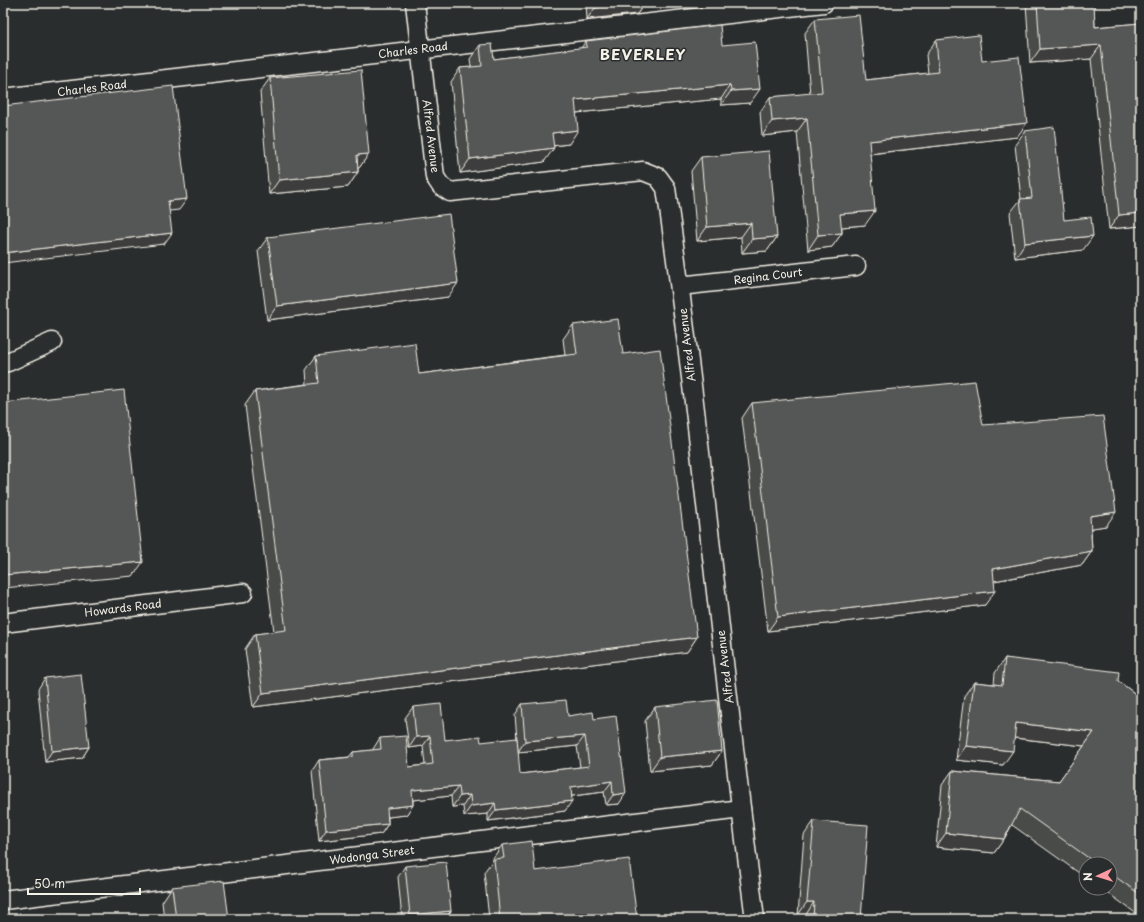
<svg xmlns="http://www.w3.org/2000/svg" width="1144" height="922" font-family="'Playpen Sans',sans-serif">
	<rect width="100%" height="100%" fill="#2a2d2e"/>
	<filter id="ink" filterUnits="userSpaceOnUse"><feTurbulence type="fractalNoise" baseFrequency=".025" numOctaves="2"/><feDisplacementMap in="SourceGraphic" scale="8" xChannelSelector="R" yChannelSelector="G"/><feConvolveMatrix kernelMatrix="1 2 1 2 8 2 1 2 1" color-interpolation-filters="sRGB"/></filter>
	<g filter="url(#ink)">
		<g fill="none" stroke-linecap="round" stroke-linejoin="round">
			<defs>
				<g id="minor">
					<path d="M415,3l20,174 6,9 9,6 193,-21 15,6 8,11c35,243 57,488 89,731"/>
					<path d="M3,98l821,-95"/>
					<path d="M680,286l176,-20"/>
					<path d="M3,363l5,-1 44,-20"/>
					<path d="M3,623l240,-30"/>
					<path d="M3,900l738,-91"/>
				</g>
			</defs>
			<!-- minor casing -->
			<use href="#minor" stroke="#f4f1e8" stroke-width="21"/>
			<!-- minor -->
			<use href="#minor" stroke="#2a2d2e" stroke-width="18"/>
		</g>
		<!-- wall -->
		<g fill="#494b4a" stroke="#f4f1e8">
			<path d="M586,3h59l-8,11 -50,5z"/>
			<path d="M1026,3h68l1,24 46,-4v203l-32,3 -18,-170 -61,4z"/>
			<path d="M815,19l51,61 62,-7 -2,-18 10,-15 46,21 35,76 -147,17 -5,71 -23,2v6l-10,14 -24,3 -11,-118 -35,4 -2,-24 10,-15 40,-3 -5,-61z"/>
			<path d="M586,41l136,4 28,58 -29,2v-6l-145,14 -7,31 -16,2 -9,16 -84,11 -9,-91 9,-14 11,-1 -1,-8 10,-14 14,14 87,-11z"/>
			<path d="M270,78l99,76 -10,14h-1v4l-10,15 -79,7 -9,-102z"/>
			<path d="M1025,131l39,89 19,30 -68,8 -5,-45 11,-14 -6,-54z"/>
			<path d="M701,157l76,80 -10,14 -25,2 -1,-16 -44,4 -6,-70z"/>
			<path d="M268,237l180,60 -181,23 -9,-69z"/>
			<path d="M573,325l50,29 74,283 -10,15 -434,55 -8,-58 10,-15 19,-2 -29,-227 10,-14 52,-7 -1,-14 10,-14 103,18 146,-19 -2,-16z"/>
			<path d="M752,403l231,22 123,101 -15,2 1,23 -10,14 -88,16 -9,24 -217,26 -26,-213z"/>
			<path d="M1005,658l113,23 23,17v219l-40,-29h9v-24h-24v14l-74,-53 -8,14 -10,14 -58,-6 6,-62 10,-14 107,10 25,-35 -70,-8 -11,27 -47,-5 8,-64 10,-14 20,2 1,-11z"/>
			<path d="M45,678l44,69 -7,11 -37,4 -7,-73z"/>
			<path d="M522,704l46,12 26,3 25,85 -13,1 -2,-13 -32,4 -7,15 -77,10v-7l-24,2 -1,-10 -11,1 -1,-11 -38,4v5l-7,10 -18,2v7l-7,10 -62,7 -7,-70 7,-11 30,-3 4,-5 20,-2v-1l7,-11 29,29 16,-2 -2,-19 -14,2 -4,-30 8,-11 32,33 36,2 39,32 60,-7 -3,-21 -59,6 -3,-37z"/>
			<path d="M655,707l67,44 -10,14 -62,6 -5,-50z"/>
			<path d="M814,821l47,98h-56v-3l-7,-1 6,-80z"/>
			<path d="M502,845l33,26 102,48h-148l-5,-47 9,-12v-2z"/>
			<path d="M405,866l46,45 -6,8h-43l-4,-42z"/>
			<path d="M172,887l57,32h-65l-2,-17z"/>
		</g>
		<!-- shaded-wall -->
		<g fill="#3c3d3c" stroke="#f4f1e8">
			<path d="M645,3l-8,11 -50,5 8,-11z"/>
			<path d="M1101,45l-10,14 -61,4 10,-14z"/>
			<path d="M730,85l-9,14 -156,15 10,-14z"/>
			<path d="M760,89l-10,14 -29,2 10,-14z"/>
			<path d="M807,118l-10,14 -35,4 10,-15z"/>
			<path d="M1027,123l-10,14 -158,18 10,-14z"/>
			<path d="M578,130l-9,14 -27,3 10,-14z"/>
			<path d="M554,148l-10,14 -84,11 10,-14z"/>
			<path d="M369,154l-10,14 -12,1 10,-14z"/>
			<path d="M358,172l-10,15 -79,7 10,-14z"/>
			<path d="M187,199l-8,11 -19,2 8,-11z"/>
			<path d="M875,211l-10,14 -35,3 10,-14z"/>
			<path d="M1141,213v13l-32,3 10,-14z"/>
			<path d="M751,223l-10,14 -44,4 10,-14z"/>
			<path d="M172,233l-8,11 -161,19v-10z"/>
			<path d="M842,233l-10,14 -24,3 10,-15z"/>
			<path d="M1093,236l-10,14 -68,8 10,-15z"/>
			<path d="M777,237l-10,14 -25,2 10,-14z"/>
			<path d="M458,283l-10,14 -181,23 10,-14z"/>
			<path d="M1116,512l-10,14 -26,4 10,-14z"/>
			<path d="M1092,551l-10,14 -99,18 10,-14z"/>
			<path d="M143,562l-10,14 -130,12v-13z"/>
			<path d="M995,591l-10,14 -217,26 10,-14z"/>
			<path d="M697,637l-10,15 -434,55 10,-14z"/>
			<path d="M1016,723l78,9 -10,14 -78,-9z"/>
			<path d="M430,736l-7,10 -14,2 7,-11z"/>
			<path d="M585,736l-8,10 -59,6 7,-11z"/>
			<path d="M966,746l47,5 -10,14 -47,-5z"/>
			<path d="M89,747l-7,11 -37,4 7,-11z"/>
			<path d="M722,751l-10,14 -62,6 10,-14z"/>
			<path d="M612,781l-8,11 -40,5 7,-10z"/>
			<path d="M459,786l-8,10 -47,5 8,-11z"/>
			<path d="M626,793l-7,11 -13,1 7,-10z"/>
			<path d="M470,795l-7,11 -11,1 8,-11z"/>
			<path d="M572,801l-7,10 -77,10 8,-11z"/>
			<path d="M495,803l-7,11 -24,2 7,-10z"/>
			<path d="M413,805l-7,10 -27,3 8,-10z"/>
			<path d="M388,824l-7,10 -62,7 7,-11z"/>
			<path d="M946,833l58,6 -10,14 -58,-6z"/>
			<path d="M807,902h7l-9,14 -7,-1z"/>
			<path d="M451,911l-6,8h-38l3,-4z"/>
		</g>
		<!-- building -->
		<g fill="#555756" stroke="#f4f1e8">
			<path d="M594,3h51l-50,5z"/>
			<path d="M1037,3h57l1,24 46,-4v190l-22,2 -18,-170 -61,4z"/>
			<path d="M859,15l7,65 73,-8 -3,-32 43,-5 3,26 37,-4 8,66 -158,18 6,70 -35,3 2,19 -24,2 -11,-117 -35,3 -2,-24 52,-5 -7,-73z"/>
			<path d="M720,25l2,20 33,-3 5,47 -29,2 -1,-6 -155,15 3,30 -26,3 2,15 -84,11 -10,-91 22,-2 -2,-21 12,-1 2,15 93,-12 -1,-6z"/>
			<path d="M361,70l8,84 -12,1 1,17 -79,8 -9,-102z"/>
			<path d="M173,86l14,113 -19,2 4,32 -169,20v-147z"/>
			<path d="M1054,127l10,93 27,-3 2,19 -68,7 -5,-44 12,-1 -7,-67z"/>
			<path d="M769,151l8,86 -25,2 -1,-16 -44,4 -6,-70z"/>
			<path d="M449,214l9,69 -181,23 -9,-69z"/>
			<path d="M618,319l5,35 37,-5 37,288 -434,56 -8,-59 31,-4 -31,-239 64,-8 -3,-27 99,-13 4,31 158,-20 -4,-29z"/>
			<path d="M975,381l8,44 120,-9 13,96 -26,4 2,35 -99,18 2,22 -217,26 -26,-214z"/>
			<path d="M124,390l19,172 -140,13v-172z"/>
			<path d="M1005,658l114,14 -1,9 23,17v197l-31,-22v-9h-13l-77,-55 -16,30 -58,-6 6,-62 107,10 35,-49 -78,-9 -3,28 -47,-5 8,-64 28,3z"/>
			<path d="M81,674l8,73 -37,4 -7,-73z"/>
			<path d="M566,700l2,16 25,-4 1,7 22,-3 10,77 -13,2 -1,-14 -41,6 1,14 -76,9 -1,-7 -24,3 -1,-11 -10,1 -1,-10 -47,4 1,15 -26,3 1,16 -62,6 -7,-70 34,-3v-5l28,-3 -1,-11 26,-2 3,31 24,-3 -3,-28 -14,1 -3,-30 28,-3 4,36 35,-4 1,6 36,-4 3,36 69,-8 -4,-30 -60,5 -3,-37z"/>
			<path d="M717,700l5,51 -62,6 -5,-50z"/>
			<path d="M814,821l54,4 -7,94h-48l1,-17h-7z"/>
			<path d="M532,841l3,30 94,-12 8,60h-137l-6,-60 10,-1 -2,-13z"/>
			<path d="M446,862l5,49 -41,4 -5,-49z"/>
			<path d="M224,881l5,38h-53l-4,-32z"/>
		</g>
	</g>
	<g text-anchor="middle" stroke-width="3" stroke-linejoin="round" paint-order="stroke">
		<!-- street labels -->
		<g font-size="11" fill="#f4f1e8" stroke="#2a2d2e">
			<text transform="translate(413 50) rotate(-7)" y="4">Charles Road</text>
			<text transform="translate(92 88) rotate(-7)" y="4">Charles Road</text>
			<text transform="translate(431 136) rotate(83)" y="4">Alfred Avenue</text>
			<text transform="translate(768 276) rotate(-7)" y="4">Regina Court</text>
			<text transform="translate(687 345) rotate(-97)" y="4">Alfred Avenue</text>
			<text transform="translate(123 608) rotate(-7)" y="4">Howards Road</text>
			<text transform="translate(725 667) rotate(-97)" y="4">Alfred Avenue</text>
			<text transform="translate(372 855) rotate(-7)" y="4">Wodonga Street</text>
		</g>
		<!-- district labels -->
		<g font-size="15" font-weight="bold" letter-spacing="1" fill="#f4f1e8" stroke="#2a2d2e">
			<text x="643" y="60">BEVERLEY</text>
		</g>
	</g>
	<!-- margin -->
	<rect width="1144" height="922" fill="none" stroke="#2a2d2e" stroke-width="16"/>
	<rect x="8" y="8" width="1128" height="906" fill="none" stroke="#f4f1e8" stroke-width="1.5" filter="url(#ink)"/>
	<!-- north arrow -->
	<g transform="translate(1098 876) rotate(266)"><circle r="19" fill="#2a2d2e" stroke="#7b7b78"/>
	<path d="M0-3L7 15L0 10L-7 15Z" fill="#ff9aa2"/>
	<text y="-6" font-size="11" font-weight="bold" text-anchor="middle" fill="#f4f1e8">N</text>
	</g>
	<!-- scale -->
	<path d="M28 888v6h112v-6" fill="none" stroke="#f4f1e8" stroke-width="2"/>
	<text x="34" y="888" font-size="12" fill="#f4f1e8" stroke="#2a2d2e" stroke-width="3" paint-order="stroke">50 m</text>
</svg>
